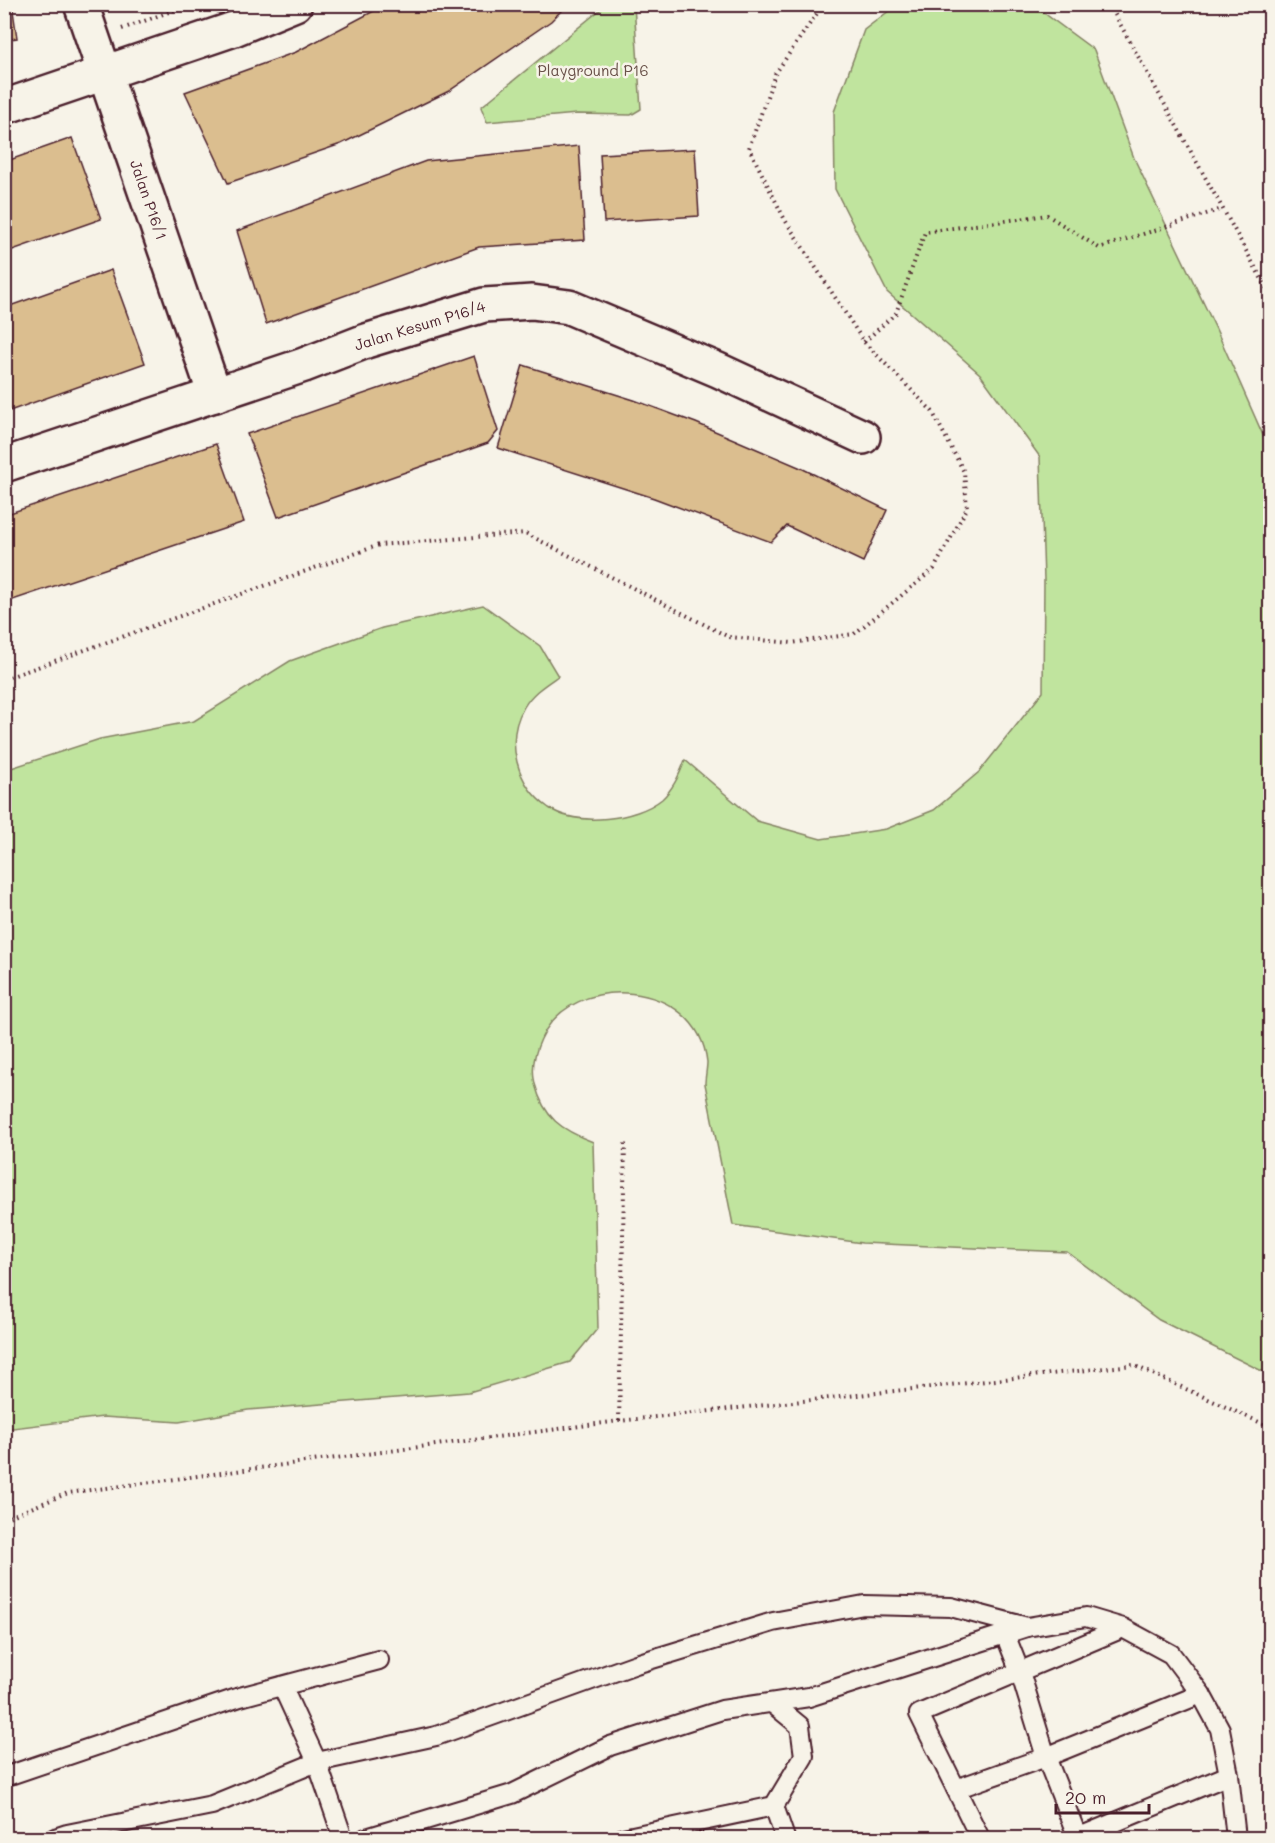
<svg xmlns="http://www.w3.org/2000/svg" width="1275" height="1843" font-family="Mali,sans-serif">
	<rect width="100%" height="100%" fill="#f7f3e8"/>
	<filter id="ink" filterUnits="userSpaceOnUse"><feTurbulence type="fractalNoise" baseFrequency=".0167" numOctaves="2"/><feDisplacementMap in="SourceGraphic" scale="12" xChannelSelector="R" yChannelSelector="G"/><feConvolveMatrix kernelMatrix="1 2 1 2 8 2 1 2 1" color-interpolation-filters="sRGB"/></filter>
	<g filter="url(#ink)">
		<!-- green -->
		<g fill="#c0e49e" stroke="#858264" stroke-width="1.5">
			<path d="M898,4l135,1 61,45 40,108 82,171 54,122v924l-111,-55 -92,-68 -205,-9 -129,-18 -28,-141c0,-7 2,-15 2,-22 -9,-83 -136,-92 -166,-23 -7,15 -10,29 -6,45 9,34 26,46 58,58l5,186 -28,34 -101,30 -221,18 -69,12 -76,-5 -98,12v-659l95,-31 94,-18 96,-60 92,-33 101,-23 57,41 18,30c-13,9 -26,17 -34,31 -20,34 -7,79 25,101 29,19 87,12 113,-9 12,-11 18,-25 23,-39l72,61 64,18 65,-10 48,-19 45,-38 64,-80 1,-112 -4,-123 -60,-83 -93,-82 -52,-103 -1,-77 30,-82z"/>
			<path d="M606,5h28l7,104 -10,6 -54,-1 -90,8 -6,-15z"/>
		</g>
		<!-- building -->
		<g fill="#dbbe8f" stroke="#4a1f2b" stroke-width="1.5">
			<path d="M4,4h8l5,34 -13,2z"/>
			<path d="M387,4h181l-17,17 -102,70 -108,53 -113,39 -43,-91 111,-40z"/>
			<path d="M72,138l29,81 -97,34v-91z"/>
			<path d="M579,146l6,94 -106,7 -213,77 -29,-93 189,-70z"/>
			<path d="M695,149l4,67 -95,6 -4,-68z"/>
			<path d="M111,270l34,93 -141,50v-105z"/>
			<path d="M474,356l24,75 -10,12 -210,74 -31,-83z"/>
			<path d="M523,365l111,35 62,23 105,45 86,42 -24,52 -76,-36 -16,16 -117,-44 -156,-50z"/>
			<path d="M216,444l28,78 -240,81v-88z"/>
		</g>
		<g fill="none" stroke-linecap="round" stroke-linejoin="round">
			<defs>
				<g id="lane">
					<path d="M1123,1628l-204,86 37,75 90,-32 155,-63"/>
					<path d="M1005,1634l15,38 26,85 32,81"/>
					<path d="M282,1686l35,76 26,76"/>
					<path d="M4,1777l236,-80 139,-37"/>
					<path d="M956,1789l24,49"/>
					<path d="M774,1806l11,32"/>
					<path d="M55,1838l12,-4 145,-29 105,-43 119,-26 200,-72 137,-42 91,-17 87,2 76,20"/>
					<path d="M366,1838l146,-44 98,-48 112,-36 87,-13 218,-70 59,-10 37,11 48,26 30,40 19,35 9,46 7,63"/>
					<path d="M623,1838l151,-32 30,-50 -4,-30 -28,-23"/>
					<path d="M1077,1838l152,-63"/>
				</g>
				<g id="street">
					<path d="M81,4l134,391"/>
					<path d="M4,107l230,-78 61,-25"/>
					<path d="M4,465l300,-100 62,-24 118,-36 48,-3 37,5 149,63 145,67"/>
				</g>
			</defs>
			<!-- lane casing -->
			<use href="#lane" stroke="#4a1f2b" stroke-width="22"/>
			<!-- street casing -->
			<use href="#street" stroke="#4a1f2b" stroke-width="38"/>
			<!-- path -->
			<g stroke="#4a1f2b" stroke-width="4" stroke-dasharray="1.5 4.5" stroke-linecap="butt">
				<path d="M1109,4l161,290"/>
				<path d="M122,29l69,-25"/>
				<path d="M864,342l32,-29 29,-81 122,-17 52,33 123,-39"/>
				<path d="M4,679l375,-134 146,-12 204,104 63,6 62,-9 80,-65 33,-61 -3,-36 -32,-61 -68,-69 -79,-122 -36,-72 26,-74 43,-62 11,-8"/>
				<path d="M619,1421l6,-278"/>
				<path d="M4,1519l64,-26 551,-72 514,-56 137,62"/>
			</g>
			<!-- lane -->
			<use href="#lane" stroke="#f7f3e8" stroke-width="18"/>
			<!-- street -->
			<use href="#street" stroke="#f7f3e8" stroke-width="33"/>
		</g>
	</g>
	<g text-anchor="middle" stroke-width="5" stroke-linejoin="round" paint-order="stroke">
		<!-- park labels -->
		<g font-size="15" fill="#685048" stroke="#f7f3e8">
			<text x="593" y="76">Playground P16</text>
		</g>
		<!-- street labels -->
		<g font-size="15" fill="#4a1f2b" stroke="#f7f3e8">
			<text transform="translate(148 200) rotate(71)" y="5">Jalan P16/1</text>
			<text transform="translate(420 326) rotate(-17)" y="5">Jalan Kesum P16/4</text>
		</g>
	</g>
	<!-- margin -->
	<rect width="1275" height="1843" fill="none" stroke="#f7f3e8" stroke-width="24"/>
	<rect x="12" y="12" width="1251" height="1819" fill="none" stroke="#4a1f2b" stroke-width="2" filter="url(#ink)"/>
	<!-- scale -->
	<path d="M1056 1804v9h93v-9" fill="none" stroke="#4a1f2b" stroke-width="3"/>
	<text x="1065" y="1804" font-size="18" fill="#4a1f2b" stroke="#f7f3e8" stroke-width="4.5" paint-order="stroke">20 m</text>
</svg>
